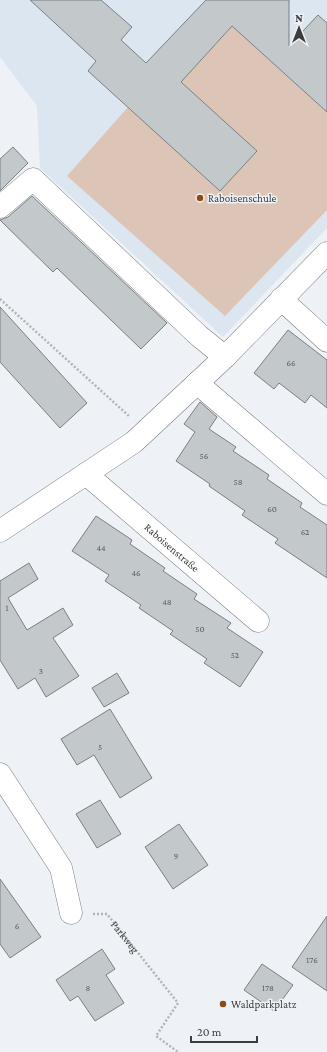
<svg xmlns="http://www.w3.org/2000/svg" width="327" height="1052" font-family="'Crimson Pro',serif">
	<rect width="100%" height="100%" fill="#eef2f6"/>
	<!-- built -->
	<path fill="#dce6f0" d="M0,0h327v228l-104,109 -183,-169 -3,-62 -37,-49z"/>
	<!-- green -->
	<path fill="#dcc5b6" d="M232,26l95,86v98l-102,106 -158,-140 61,-69 92,84 37,-40 -76,-69z"/>
	<!-- building -->
	<g fill="#c3c8cb" stroke="#7b7f83">
		<path d="M30,0h71l31,27 -11,13 25,23 60,-63h83v46l29,-31 9,8v89l-95,-86 -51,56 76,69 -37,40 -132,-120 8,-10z"/>
		<path d="M13,147l15,16 -28,28v-32z"/>
		<path d="M32,196l135,127 -26,26 -84,-81 -4,4 -53,-52 8,-3z"/>
		<path d="M0,307l87,96 -27,25 -60,-66z"/>
		<path d="M288,330l39,30v48l-16,-13 -6,8 -26,-20 -5,6 -20,-16z"/>
		<path d="M200,402l17,15 -8,12 27,18 -3,4 36,24 -2,4 35,24 -2,4 27,18v53l-52,-35 3,-4 -36,-24 3,-4 -36,-25 1,-2 -34,-23 19,-29 -11,-8z"/>
		<path d="M96,516l36,24 -2,4 35,24 -2,3 34,23 -3,5 37,24 -4,5 36,24 -23,35 -36,-24 3,-4 -37,-25 3,-3 -34,-23 2,-3 -36,-24 4,-6 -37,-24z"/>
		<path d="M29,563l9,16 -30,19 19,32 36,-22 10,17 -20,13 26,38 -33,21 -11,-19 -17,11 -18,-29v-79z"/>
		<path d="M117,673l12,20 -25,14 -12,-19z"/>
		<path d="M110,709l42,69 -32,20 -26,-43 -17,10 -16,-26z"/>
		<path d="M100,800l21,34 -24,14 -21,-34z"/>
		<path d="M179,824l29,41 -35,24 -28,-42z"/>
		<path d="M0,879l41,58 -31,21 -10,-14z"/>
		<path d="M327,916v75l-35,-24z"/>
		<path d="M102,949l13,20 -9,6 18,28 -29,18 -17,-25 -8,5 -14,-21z"/>
		<path d="M262,964l31,21 -19,26 -30,-21z"/>
	</g>
	<g fill="none" stroke-linecap="round" stroke-linejoin="round">
		<defs>
			<g id="minor">
				<path d="M0,207l33,-28 166,157 26,21"/>
				<path d="M281,299l46,42"/>
				<path d="M197,383l130,111"/>
				<path id="s2" d="M86,474l172,147"/>
				<path d="M0,531l134,-89 91,-85 102,-104"/>
				<path d="M0,774l61,94 10,45"/>
			</g>
		</defs>
		<!-- minor casing -->
		<use href="#minor" stroke="#787c80" stroke-width="23"/>
		<!-- path -->
		<g stroke="#b1b4b7" stroke-width="2.5" stroke-dasharray="2 2" stroke-linecap="butt">
			<path d="M0,299l130,118"/>
			<path id="s1" d="M93,914h14l71,89 -22,33 22,16"/>
		</g>
		<!-- minor -->
		<use href="#minor" stroke="#fff" stroke-width="22"/>
	</g>
	<!-- markers -->
	<g fill="#8b4b13" stroke="#eef2f6" stroke-width="1.5">
		<circle cx="200" cy="198" r="4"/>
		<circle cx="223" cy="1004" r="4"/>
	</g>
	<g text-anchor="middle" stroke-width="3" stroke-linejoin="round" paint-order="stroke">
		<!-- number labels -->
		<g font-size="9" fill="#5d6061">
			<text x="291" y="366">66</text>
			<text x="204" y="459">56</text>
			<text x="238" y="485">58</text>
			<text x="272" y="512">60</text>
			<text x="305" y="535">62</text>
			<text x="101" y="551">44</text>
			<text x="136" y="576">46</text>
			<text x="167" y="605">48</text>
			<text x="7" y="611">1</text>
			<text x="200" y="632">50</text>
			<text x="235" y="658">52</text>
			<text x="41" y="674">3</text>
			<text x="100" y="750">5</text>
			<text x="176" y="859">9</text>
			<text x="17" y="929">6</text>
			<text x="312" y="963">176</text>
			<text x="88" y="991">8</text>
			<text x="268" y="991">178</text>
		</g>
		<!-- poi labels -->
		<g font-size="11" fill="#3b3d3e" stroke="#eef2f6" text-anchor="start">
			<text x="208" y="202">Raboisenschule</text>
			<text x="231" y="1008">Waldparkplatz</text>
		</g>
		<!-- street labels -->
		<g font-size="11" fill="#3b3d3e" stroke="#eef2f6">
			<text dy="4" stroke="none"><textPath href="#s2" startOffset="113">Raboisenstraße</textPath></text>
			<text dy="4" stroke="none"><textPath href="#s1" startOffset="43">Parkweg</textPath></text>
		</g>
	</g>
	<!-- north arrow -->
	<g transform="translate(299 28)" stroke="#eef2f6" stroke-width="3" paint-order="stroke">
	<path d="M0-3L7 15L0 10L-7 15Z" fill="#3b3d3e"/>
	<text y="-6" font-size="11" font-weight="bold" text-anchor="middle" fill="#3b3d3e">N</text>
	</g>
	<!-- scale -->
	<path d="M191 1036v6h66v-6" fill="none" stroke="#3b3d3e" stroke-width="2"/>
	<text x="197" y="1036" font-size="12" fill="#3b3d3e" stroke="#eef2f6" stroke-width="3" paint-order="stroke">20 m</text>
</svg>
